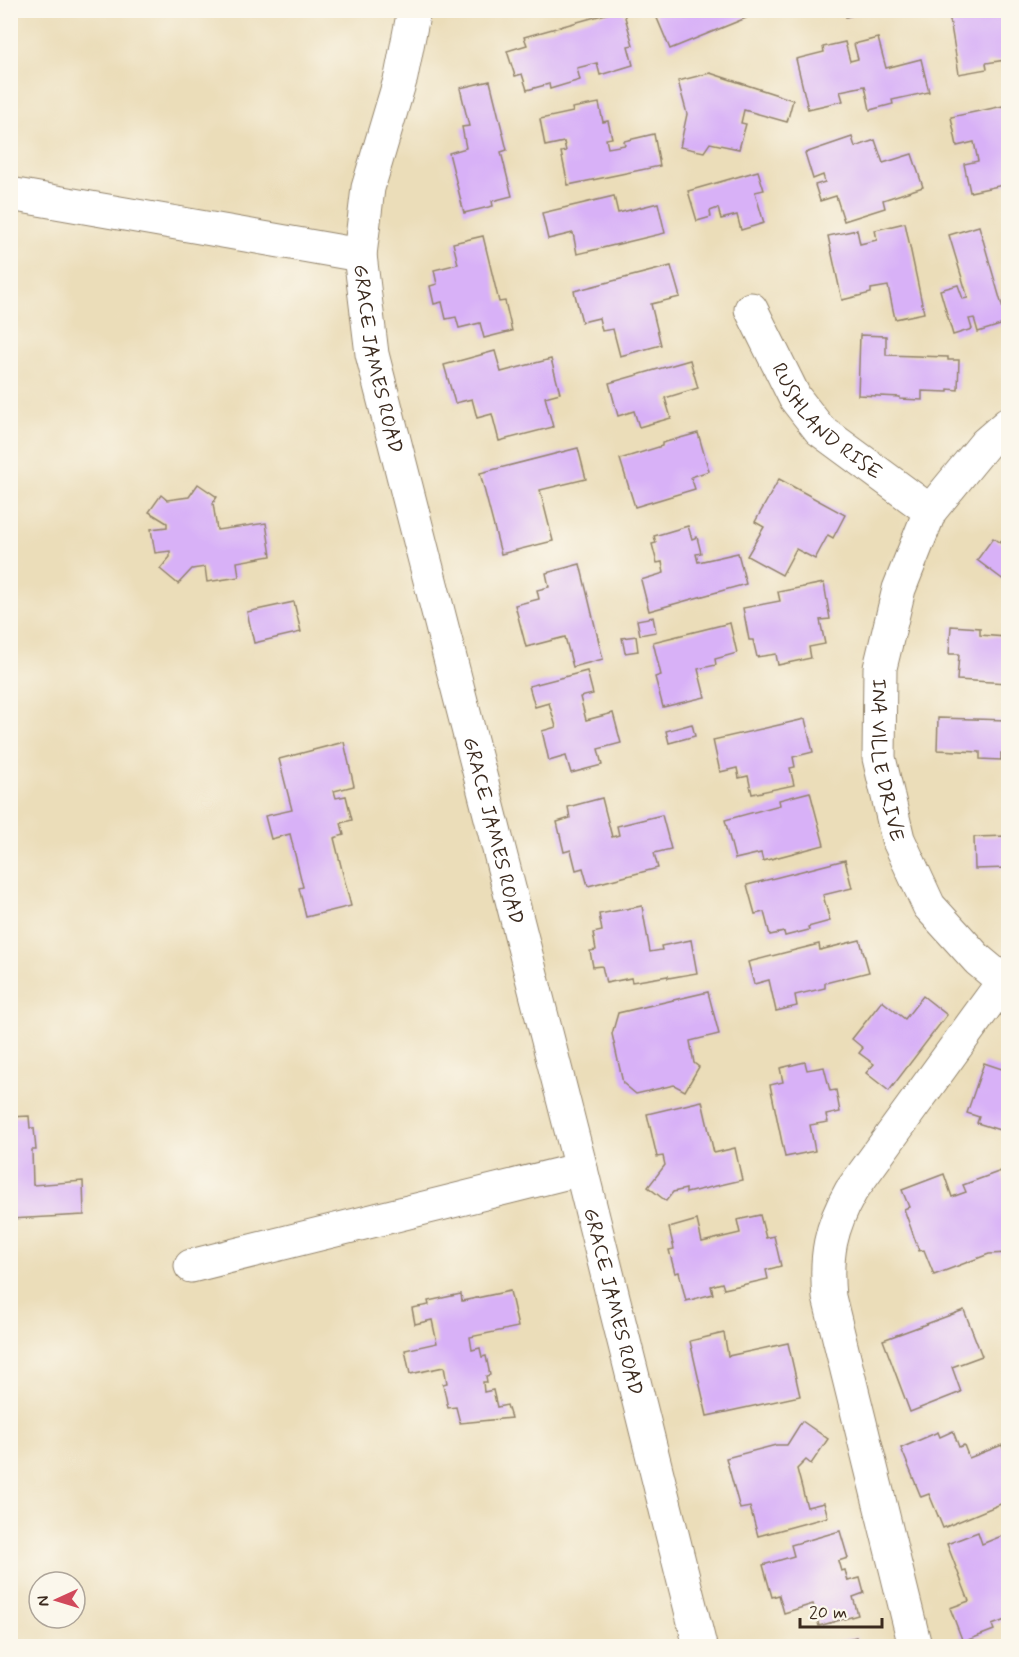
<svg xmlns="http://www.w3.org/2000/svg" width="1019" height="1657" font-family="Mynerve,sans-serif">
	<rect width="100%" height="100%" fill="#fbf7ec"/>
	<filter id="ink" filterUnits="userSpaceOnUse"><feTurbulence type="fractalNoise" baseFrequency=".0167" numOctaves="2"/><feDisplacementMap in="SourceGraphic" scale="12" xChannelSelector="R" yChannelSelector="G"/><feConvolveMatrix kernelMatrix="1 2 1 2 8 2 1 2 1" color-interpolation-filters="sRGB"/></filter>
	<filter id="wash" filterUnits="userSpaceOnUse"><feTurbulence type="fractalNoise" baseFrequency=".008" numOctaves="4" result="noise"/><feDisplacementMap in="SourceGraphic" scale="24" xChannelSelector="R" yChannelSelector="G"/><feGaussianBlur stdDeviation="1.35" result="paint"/><feColorMatrix in="noise" values="0 0 0 0 0 0 0 0 0 0 0 0 0 0 0 0 0 1.4 0 .05"/><feComposite in="paint" operator="in"/></filter>
	<g filter="url(#wash)">
		<rect width="100%" height="100%" fill="#ebddb9"/>
		<g id="blocks">
			<!-- building -->
			<g fill="#d8b1f7">
				<path d="M620,10h3l10,35 -5,1 5,19 -33,10 -3,-12 -20,5 3,12 -30,9 -1,-5 -22,6 -5,-16 -7,2 -8,-25 20,-6 -3,-8z"/>
				<path d="M656,10h86l4,8 -76,31 -16,-38z"/>
				<path d="M844,10h23v1l-21,6z"/>
				<path d="M967,10h41v41l-4,1 1,8 -19,3 1,6 -28,5 -10,-60z"/>
				<path d="M878,38l8,30 35,-9 8,33 -37,8 1,4 -23,6 -5,-24 -25,5 3,10 -35,8 -12,-50 28,-7 -1,-5 22,-5 5,19 8,-2 -4,-15z"/>
				<path d="M710,73l83,27 -6,22 -43,-12 -3,13 5,1 -7,25 -29,-6 -6,9 -24,-5 7,-33 -9,-33z"/>
				<path d="M490,81l17,69 -6,2 11,44 -20,5 1,5 -29,7 -15,-60 17,-5 -4,-21 7,-1 -9,-38z"/>
				<path d="M599,103l4,19 5,-1 4,17 -6,1 2,9 17,-3 -1,-4 30,-7 6,32 -92,19 -7,-33 5,-1 -2,-9 -19,4 -5,-27 33,-7 -1,-4z"/>
				<path d="M1008,105v79l-38,8 -6,-28 14,-3 -4,-19 -17,4 -6,-29z"/>
				<path d="M852,137l3,10 20,-7 8,23 29,-9 11,33 -40,13 2,8 -41,13 -8,-25 -16,5 -5,-16 10,-3 -2,-7 -10,4 -8,-26z"/>
				<path d="M758,171l6,19 -9,2 9,31 -23,7 -4,-15 -16,4 -3,-11 -8,3 1,6 -14,4 -9,-30z"/>
				<path d="M614,196l4,17 40,-10 7,30 -88,21 -4,-21 -25,6 -6,-26z"/>
				<path d="M905,223l19,90 -29,6 -7,-33 -17,3v4l-29,7 -14,-64 29,-6 3,14 17,-4 -2,-10z"/>
				<path d="M979,226l28,97 -29,9 -4,-14 -5,1 3,10 -19,6 -13,-45 18,-5 5,14 5,-1 -19,-63z"/>
				<path d="M483,236l16,66 6,-1 7,30 -28,7 -4,-15 -21,5 -3,-11 -10,2 -4,-17 -8,2 -4,-18 7,-2 -3,-14 24,-6 -5,-21z"/>
				<path d="M671,266l9,31 -29,7 10,41 -41,11 -7,-27 -11,2 -3,-13 -17,4 -8,-31z"/>
				<path d="M860,335l26,1v19l62,2v3h11l-1,30 -10,-1v3l-26,-1v9l-22,-1v-2l-42,-2z"/>
				<path d="M495,351l6,21 50,-13 9,34 -15,4 8,30 -54,14 -7,-27 -15,4 -5,-19 -17,4 -11,-38z"/>
				<path d="M690,360l8,28 -33,10 6,20 -32,9 -5,-16 -16,5 -9,-33z"/>
				<path d="M698,433l11,38 -18,6 4,12 -60,18 -15,-48 42,-13v-3z"/>
				<path d="M578,448l8,31 -46,11 13,51 -52,13 -21,-81z"/>
				<path d="M779,479l66,36 -12,23 -5,-3 -13,24 -19,-10 -14,26 -35,-19 17,-29 -9,-5z"/>
				<path d="M198,484l19,13 -4,6 4,27 49,-7 5,33 -34,6 2,15 -32,5 -2,-15 -13,2 -14,15 -18,-15 10,-12v-6l-15,2 -4,-24 16,-2v-4l-18,-11 12,-17 6,5 22,-3z"/>
				<path d="M688,526l4,13 5,-2 4,16 -5,1 2,8 40,-9 8,31 -97,27 -8,-31 23,-7 -2,-11 -5,1 -5,-19 4,-1 -2,-7z"/>
				<path d="M1008,531v48l-1,-1 -2,3 -28,-21 16,-22 7,5z"/>
				<path d="M580,564l23,95 -30,8 -8,-30 -39,10 -11,-42 24,-6 -2,-9 12,-3 -3,-14z"/>
				<path d="M824,583l6,36 -10,1 5,24 -16,3 2,11 -33,7 -2,-11 -19,3 -4,-17h-4l-6,-32 37,-7 -2,-9z"/>
				<path d="M294,602l7,30 -47,11 -7,-31z"/>
				<path d="M653,617l3,15 -16,3 -3,-15z"/>
				<path d="M730,623l7,30 -22,6 1,6 -18,4 7,28 -42,10 -8,-30 6,-2 -8,-33z"/>
				<path d="M951,626l29,2v7l26,2 -1,13h3v33l-51,-3 2,-26h-10z"/>
				<path d="M636,636l2,15 -13,2 -3,-15z"/>
				<path d="M587,671l6,23 -13,3 6,23 27,-7 8,30 -23,6 4,16 -31,8 -5,-17 -17,5 -7,-30 14,-4 -7,-24 -14,4 -6,-21z"/>
				<path d="M938,718l70,2v33h-7v7l-21,-1v-7l-43,-2z"/>
				<path d="M805,719l8,33 -20,5 2,10 -5,1 4,17 -42,9 -4,-18 -9,2 -2,-10 -17,4 -7,-32z"/>
				<path d="M692,724l3,12 -26,7 -3,-12z"/>
				<path d="M344,742l10,44 -20,5 2,7 10,-2 6,24 -11,3 3,12 -10,3 17,68 -45,11 -7,-29 4,-1 -13,-53 -19,5 -6,-23 27,-6 -13,-51z"/>
				<path d="M810,792l14,53 -61,16 -2,-8 -26,6 -10,-39 55,-15 -1,-5z"/>
				<path d="M602,798l10,39 7,-2 -2,-9 45,-11 9,34 -17,4 4,15 -70,18 -5,-18 -7,2 -5,-20 -7,2 -7,-30 13,-4 -2,-11z"/>
				<path d="M1008,836v32l-33,1 -1,-32z"/>
				<path d="M845,860l7,28 -29,7 7,26 -22,6 1,3 -24,6 -1,-4 -14,3 -6,-23 -9,2 -8,-29z"/>
				<path d="M642,906l8,46 12,-2 -1,-4 30,-6 6,33 -29,5v-2l-36,6 -1,-4 -25,5 -4,-17 -9,1 -3,-16 6,-1 -3,-17 9,-2 -3,-17z"/>
				<path d="M860,940l9,32 -44,11v5l-30,7 2,11 -21,5 -7,-31 -15,4 -6,-22 71,-18 1,6z"/>
				<path d="M708,992l11,42 -29,7 4,22 5,4 -14,24 -11,-6 -38,9 -13,-11 -11,-49 6,-21z"/>
				<path d="M923,996l24,19 -58,76 -23,-18 8,-9 -15,-11 4,-5 -11,-9 30,-38 23,18z"/>
				<path d="M805,1062l2,8 17,-3 6,24 6,-1 4,22 -14,3 2,7 -18,3 5,26 -30,6 -15,-72 13,-3 -3,-14z"/>
				<path d="M984,1063l24,8v48l-5,12 -26,-8 2,-6 -12,-4z"/>
				<path d="M702,1101l12,52 21,-5 7,32 -56,13v-4l-13,3 -7,9 -18,-14 17,-22 -2,-9 -6,1 -10,-43z"/>
				<path d="M29,1116l1,12h4l2,22h-4l1,35 50,-4 1,34 -74,4v-102z"/>
				<path d="M1001,1171l7,20v62l-19,1 -55,21 -10,-25 -5,1 -15,-42 5,-2 -7,-17 42,-16 8,23 14,-5 -3,-7z"/>
				<path d="M760,1215l6,23 8,-2 7,30 -15,4 2,9 -44,10 -2,-6 -11,3 2,8 -27,7 -7,-29 -4,1 -6,-23 5,-1 -5,-21 28,-8 5,22 38,-9 -3,-13z"/>
				<path d="M510,1291l8,36 -48,10 2,13 8,-2 2,9 4,-1 4,19 -4,1 1,6h-4l1,10 9,-2 4,17 10,-2 4,13 -51,5 -4,-16 -8,1 -5,-24 4,-1 -3,-16 -34,7 -5,-24 32,-7 -5,-23 -17,4 -3,-16 17,-3 -1,-4 33,-7 1,7z"/>
				<path d="M964,1310l18,46 -30,11 9,25 -51,20 -27,-72z"/>
				<path d="M724,1333l4,23 60,-13 12,53 -93,20 -17,-75z"/>
				<path d="M802,1421l26,18 -17,25 -5,-4 -9,9 10,38 17,-4 4,14 -70,19 -8,-29 -10,2 -14,-51 50,-13h11z"/>
				<path d="M953,1431l6,16 5,-2 5,13 33,-13 6,16v40l-65,27 -14,-34 -8,3 -20,-49 37,-16 2,5z"/>
				<path d="M840,1531l8,27 -10,3 3,10 4,-1 3,11 12,-3 4,15 -11,4 5,18 -39,11 -6,-22 -29,9 -5,-18 -7,2 -9,-32 31,-9 -3,-11z"/>
				<path d="M978,1532l4,12 22,-9 4,10v74l-16,6 2,5 -31,12 -13,-34 19,-7 -22,-57z"/>
				<path d="M856,1637l2,9h-38z"/>
			</g>
		</g>
	</g>
	<g filter="url(#ink)">
		<use href="#blocks" fill-opacity="0" stroke="#93846c" stroke-width="1.5"/>
		<g fill="none" stroke-linecap="round" stroke-linejoin="round">
			<defs>
				<g id="minor">
					<path id="s1" d="M414,10l-13,67 -33,111 -8,67 12,99 209,815 119,477"/>
					<path d="M10,194l350,61"/>
					<path id="s2" d="M751,309l44,89 25,32 110,81"/>
					<path id="s3" d="M1008,424l-23,20 -55,67 -31,78 -19,79 -1,90 19,81 31,67 49,54 30,25"/>
					<path d="M191,1266l390,-97"/>
					<path d="M915,1646l-86,-349c-4,-41 1,-69 22,-106l152,-209"/>
				</g>
			</defs>
			<!-- minor casing -->
			<use href="#minor" stroke="#93846c" stroke-width="35"/>
			<!-- minor -->
			<use href="#minor" stroke="#fff" stroke-width="33"/>
		</g>
	</g>
	<g text-anchor="middle" stroke-width="4.5" stroke-linejoin="round" paint-order="stroke">
		<!-- street labels -->
		<g font-size="20" fill="#3b2a1e" stroke="#fbf7ec">
			<text dy="7" stroke="none"><textPath href="#s1" startOffset="357">GRACE JAMES ROAD</textPath></text>
			<text dy="7" stroke="none"><textPath href="#s2" startOffset="138">RUSHLAND RISE</textPath></text>
			<text dy="7" stroke="none"><textPath href="#s3" startOffset="375">INA VILLE DRIVE</textPath></text>
			<text dy="7" stroke="none"><textPath href="#s1" startOffset="843">GRACE JAMES ROAD</textPath></text>
			<text dy="7" stroke="none"><textPath href="#s1" startOffset="1329">GRACE JAMES ROAD</textPath></text>
		</g>
	</g>
	<!-- margin -->
	<rect width="1019" height="1657" fill="none" stroke="#fbf7ec" stroke-width="36"/>
	<!-- north arrow -->
	<g transform="translate(57 1600) rotate(266)"><circle r="28" fill="#fbf7ec" stroke="#aea59a" stroke-width="1.5"/>
	<path d="M0-4.5L10 22L0 15L-10 22Z" fill="#d1495b"/>
	<text y="-9" font-size="16" font-weight="bold" text-anchor="middle" fill="#3b2a1e">N</text>
	</g>
	<!-- scale -->
	<path d="M800 1618v9h82v-9" fill="none" stroke="#3b2a1e" stroke-width="3"/>
	<text x="809" y="1618" font-size="18" fill="#3b2a1e" stroke="#fbf7ec" stroke-width="4.5" paint-order="stroke">20 m</text>
</svg>
